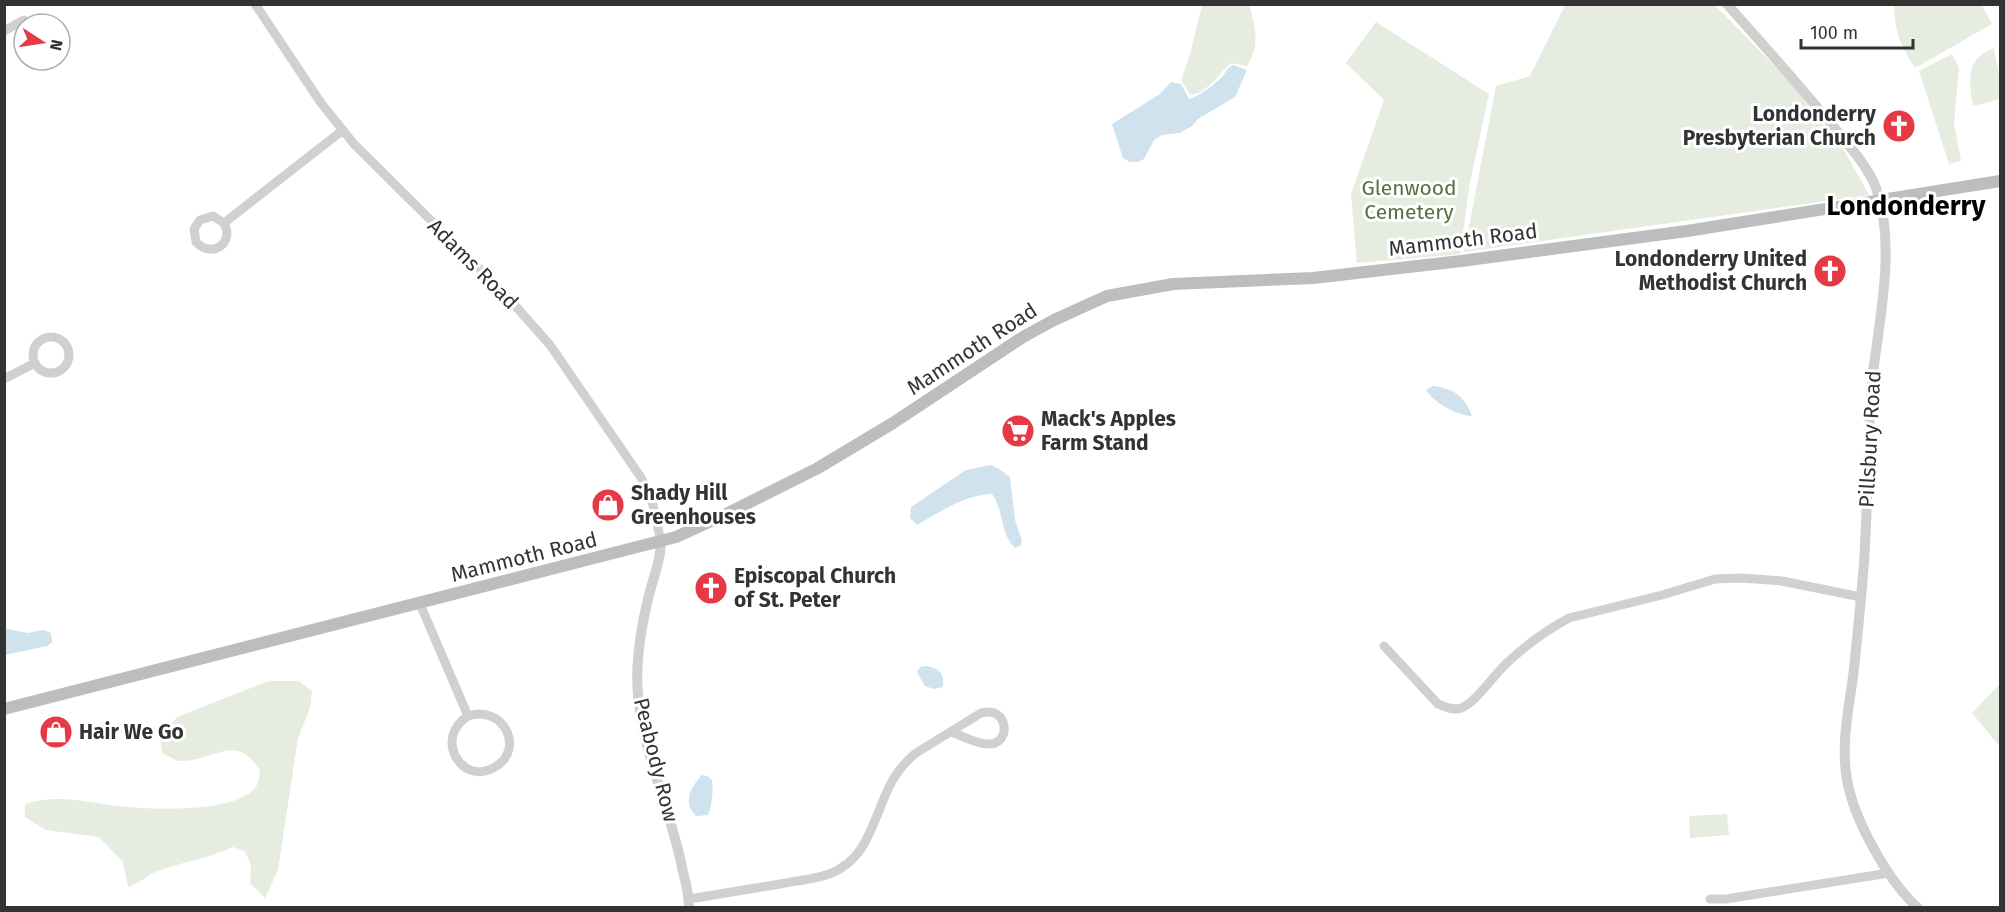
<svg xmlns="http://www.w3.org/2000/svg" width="2005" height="912" font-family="'Fira Sans',sans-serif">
	<rect width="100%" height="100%" fill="#fff"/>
	<!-- green -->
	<g fill="#e6ecdf">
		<path d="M1202,5h47c7,22 11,41 -2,61l-16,-3c-12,10 -24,31 -41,32l-9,-15 9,-25z"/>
		<path d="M1565,5h150l73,75 57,72 24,43 -405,57 32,-166 34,-10z"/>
		<path d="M1894,5h88l10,19 -77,44c-15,-24 -20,-34 -21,-63z"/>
		<path d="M1376,22l113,72 -19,88 -10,72 -103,9 -6,-69 33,-94 -38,-37z"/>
		<path d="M1994,48l6,34v17l-27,7c-4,-26 -8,-47 21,-58z"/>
		<path d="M1952,54l7,14 -5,55 7,38 -12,3 -30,-93z"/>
		<path d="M269,681h30l13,10 -2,17 -12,30 -20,132 -13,28 -15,-15 1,-18 -6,-14 -12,-4c-26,12 -47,14 -72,23 -12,3 -20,13 -33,17l-5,-25 -24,-25 -53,-7 -21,-13v-13c35,-12 69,1 105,3 29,3 106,5 125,-19 4,-4 4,-12 5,-17 -24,-41 -48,-8 -81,-10 -5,-1 -12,-6 -17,-8l-2,-15 17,-21z"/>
		<path d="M2000,684v63l-28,-34z"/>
		<path d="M1727,814l2,21 -39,3 -1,-22z"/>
	</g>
	<!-- water -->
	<g fill="#cfe2ee">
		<path d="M1233,65l14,5 -12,27 -37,22 -6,7 -12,7 -18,2 -8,5 -10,19 -6,3h-8l-7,-4 -11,-34 48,-30 11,-12 10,2 8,15c11,-3 35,-20 38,-30z"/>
		<path d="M1433,386c22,3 31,10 39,30 -16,-1 -38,-13 -46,-26z"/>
		<path d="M991,465l8,4 11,8 5,43 7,21 -2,5 -5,2c-15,-14 -11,-38 -23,-54 -28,1 -52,18 -75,31l-7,-7 1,-11 55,-37z"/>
		<path d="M4,628l23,5 16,-3 8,3 1,9 -5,4 -42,9z"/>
		<path d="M926,666c14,2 18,8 17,21l-9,2 -9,-3 -8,-14 3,-5z"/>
		<path d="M702,775c4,1 7,1 9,4 4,6 0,31 -3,36l-12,1c-14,-14 -5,-29 6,-41z"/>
	</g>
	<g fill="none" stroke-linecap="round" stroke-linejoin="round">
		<!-- minor -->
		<g stroke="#d0d0d0" stroke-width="9">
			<path d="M255,4l66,99 33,41 149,148 47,53 92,134 11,26 8,37"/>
			<path d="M4,31l20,-11"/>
			<path d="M224,223c11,20 -12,36 -28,19l-2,-13 6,-9 13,-4 11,7 119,-93"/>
			<circle cx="51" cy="355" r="18"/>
			<path d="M4,379l31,-16"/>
			<path d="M420,604l48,112c-35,22 -6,71 27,51 31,-18 8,-63 -27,-51"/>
			<path d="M1384,646l54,58c7,3 16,7 23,4 16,-6 34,-35 47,-46 18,-17 39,-32 61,-44l93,-23 53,-16 26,-1 41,3 79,16"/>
			<path d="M689,899c30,-5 61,-10 91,-15 19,-4 41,-5 58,-14 14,-8 24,-20 30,-34 16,-32 19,-60 48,-83l65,-40c28,-8 31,32 7,31 -12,0 -26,-8 -37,-12"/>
			<path d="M1710,899h16l163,-26"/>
		</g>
		<!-- tertiary -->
		<g stroke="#d0d0d0" stroke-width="10">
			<path d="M1727,4c37,42 75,84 110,127 14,17 31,36 39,57 20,56 4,127 -3,185 -7,67 -4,135 -10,202 -3,34 -6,68 -10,102 -5,34 -12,70 -6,103 7,40 41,101 71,128"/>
			<path d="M661,542c0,19 -8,36 -12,53 -8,32 -14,67 -11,100 5,60 34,117 45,177 3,11 6,23 6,36"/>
		</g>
		<!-- secondary -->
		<path stroke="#bdbdbd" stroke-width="12" d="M4,709l672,-172 48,-22 94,-47 75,-45 130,-86 31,-17 53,-24 66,-12 140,-6 148,-17 226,-30 313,-50"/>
	</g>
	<!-- icons -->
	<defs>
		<symbol id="church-disc" viewBox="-11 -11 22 22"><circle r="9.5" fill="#e63946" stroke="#fff"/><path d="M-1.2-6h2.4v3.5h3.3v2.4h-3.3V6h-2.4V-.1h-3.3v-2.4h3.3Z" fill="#fff"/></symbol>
		<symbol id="supermarket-disc" viewBox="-11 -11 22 22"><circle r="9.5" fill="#e63946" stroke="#fff"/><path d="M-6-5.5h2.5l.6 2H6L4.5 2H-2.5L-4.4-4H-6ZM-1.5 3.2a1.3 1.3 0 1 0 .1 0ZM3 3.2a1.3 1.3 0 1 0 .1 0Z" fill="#fff"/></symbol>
		<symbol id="shop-disc" viewBox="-11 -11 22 22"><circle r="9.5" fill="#e63946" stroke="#fff"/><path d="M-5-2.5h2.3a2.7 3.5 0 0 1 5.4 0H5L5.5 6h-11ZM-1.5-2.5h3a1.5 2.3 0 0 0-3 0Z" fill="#fff"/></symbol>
	</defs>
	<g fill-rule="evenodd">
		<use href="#church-disc" x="1880" y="107" width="38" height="38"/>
		<use href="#church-disc" x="1811" y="252" width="38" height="38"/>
		<use href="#supermarket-disc" x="999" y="412" width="38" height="38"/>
		<use href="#shop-disc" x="589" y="486" width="38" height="38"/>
		<use href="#church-disc" x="692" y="569" width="38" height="38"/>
		<use href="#shop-disc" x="37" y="713" width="38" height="38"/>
	</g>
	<g text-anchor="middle" stroke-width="6" stroke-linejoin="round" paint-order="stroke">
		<!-- poi labels -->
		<g font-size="21" font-weight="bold" fill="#333" stroke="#fff" text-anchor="start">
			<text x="1876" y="121" text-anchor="end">Londonderry<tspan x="1876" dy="24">Presbyterian Church</tspan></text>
			<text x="1807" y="266" text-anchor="end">Londonderry United<tspan x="1807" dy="24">Methodist Church</tspan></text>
			<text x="1041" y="426">Mack's Apples<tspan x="1041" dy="24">Farm Stand</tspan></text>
			<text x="631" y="500">Shady Hill<tspan x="631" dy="24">Greenhouses</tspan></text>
			<text x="734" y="583">Episcopal Church<tspan x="734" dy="24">of St. Peter</tspan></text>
			<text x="79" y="739">Hair We Go</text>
		</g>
		<!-- park labels -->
		<g font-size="21" fill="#56703f" stroke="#fff">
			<text x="1409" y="195">Glenwood<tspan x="1409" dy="24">Cemetery</tspan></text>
		</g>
		<!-- street labels -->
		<g font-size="21" fill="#333" stroke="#fff">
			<text transform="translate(1463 240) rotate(-7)" y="7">Mammoth Road</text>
			<text transform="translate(473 264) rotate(45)" y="7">Adams Road</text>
			<text transform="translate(972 349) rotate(-33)" y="7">Mammoth Road</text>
			<text transform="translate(1870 439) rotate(-87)" y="7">Pillsbury Road</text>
			<text transform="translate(524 557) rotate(-14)" y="7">Mammoth Road</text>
			<text transform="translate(656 760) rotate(76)" y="7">Peabody Row</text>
		</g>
		<!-- district labels -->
		<g font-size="27" font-weight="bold" fill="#000" stroke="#fff">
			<text x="1906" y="215">Londonderry</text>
		</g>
	</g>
	<!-- border -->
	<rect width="2005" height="912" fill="none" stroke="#333333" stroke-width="12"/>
	<!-- north arrow -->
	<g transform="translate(42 42) rotate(102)"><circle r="28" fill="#ffffff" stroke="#adadad" stroke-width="1.5"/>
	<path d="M0-4.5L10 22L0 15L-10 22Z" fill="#e63946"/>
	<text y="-9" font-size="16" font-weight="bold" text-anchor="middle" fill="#333333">N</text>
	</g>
	<!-- scale -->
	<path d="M1801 39v9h112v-9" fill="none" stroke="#333333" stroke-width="3"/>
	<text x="1810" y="39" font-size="18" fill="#333333" stroke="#ffffff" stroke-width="4.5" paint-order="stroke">100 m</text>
</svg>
